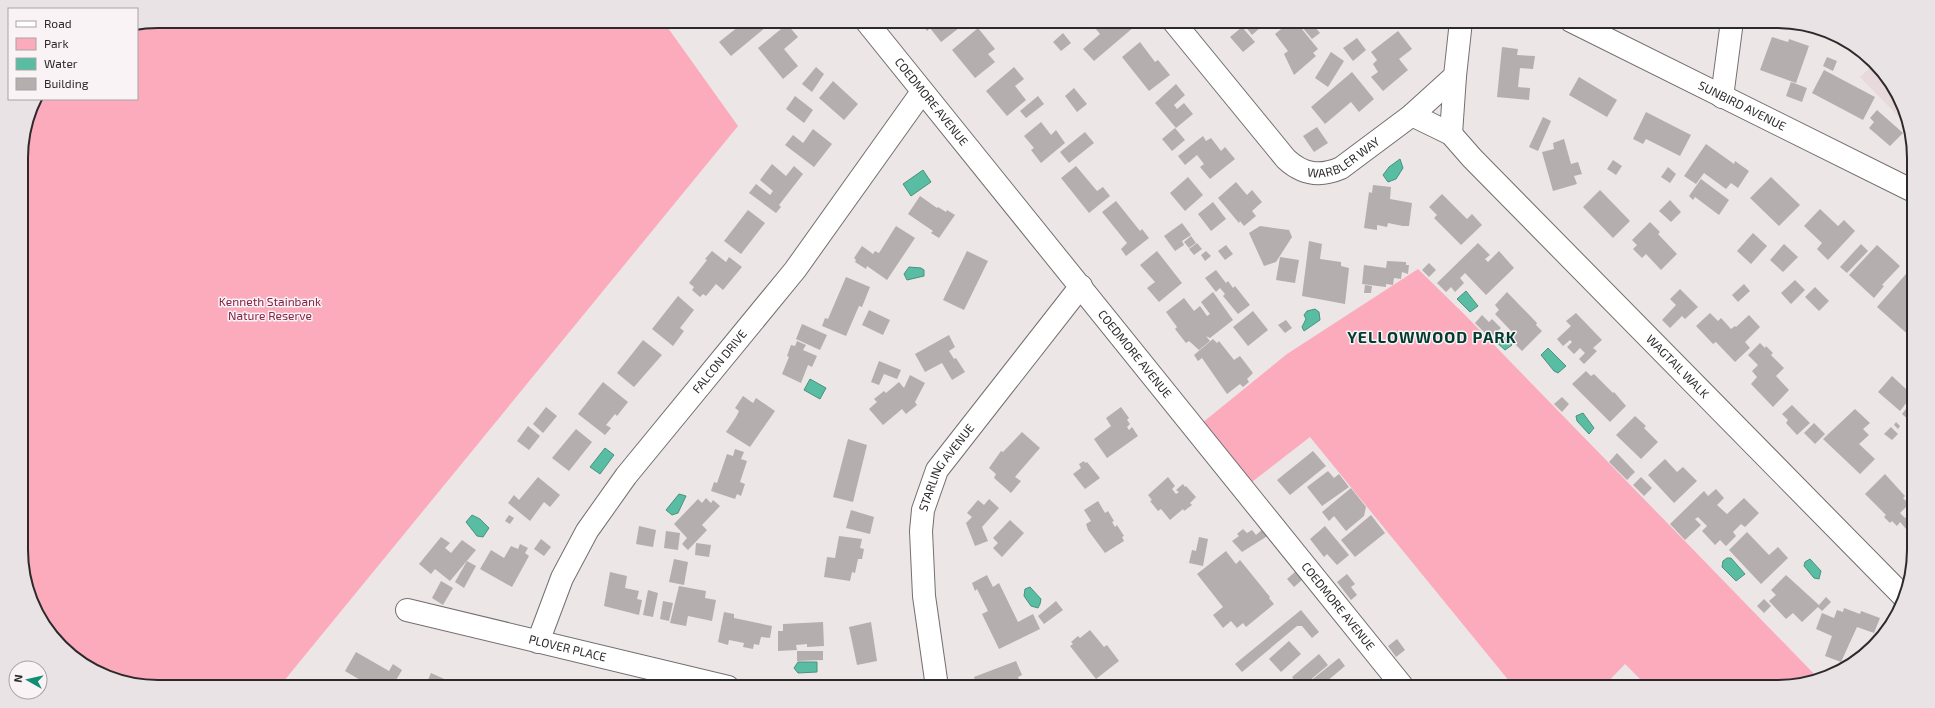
<svg xmlns="http://www.w3.org/2000/svg" width="1935" height="708" font-family="'Exo 2',sans-serif">
	<rect width="100%" height="100%" fill="#ece6e7"/>
	<!-- built -->
	<path fill="#e8d9dc" d="M1874,64l6,4 20,30 8,28 -48,-49z"/>
	<!-- green -->
	<g fill="#fcabbd">
		<path d="M158,21h505l75,105 -459,561h-121l-44,-7 -59,-40 -31,-64 -3,-427 14,-50h102v-74z"/>
		<path d="M1418,269l48,47 353,363 -34,8h-137l-23,-23 -22,23h-89l-204,-250 -62,48 -46,-62 85,-69z"/>
		<path d="M1893,621l-2,5 -31,32 -10,7z"/>
	</g>
	<!-- water -->
	<g fill="#58bda2" stroke="#4b917e">
		<path d="M1400,159l3,9 -7,11 -8,3 -5,-7 6,-8z"/>
		<path d="M923,170l8,12 -20,14 -8,-12z"/>
		<path d="M909,267l12,1 3,2v6l-17,4 -3,-6z"/>
		<path d="M1466,291l12,15 -8,6 -13,-13z"/>
		<path d="M1315,309l4,3 1,8 -16,11 -2,-4 4,-8 -2,-4 3,-4z"/>
		<path d="M1502,333l10,12 -7,5 -10,-9 2,-7z"/>
		<path d="M1548,348l18,18 -8,7 -4,-2 -13,-16z"/>
		<path d="M810,379l16,9 -6,11 -16,-9z"/>
		<path d="M1583,413l11,15 -5,6 -12,-13 -1,-5z"/>
		<path d="M605,448l9,7 -14,19 -10,-7z"/>
		<path d="M679,494l7,2 -8,17 -6,2 -6,-5z"/>
		<path d="M472,515l8,4 9,9 -6,9 -6,-1 -11,-14z"/>
		<path d="M1727,558h4l14,16 -9,7 -14,-14 1,-6z"/>
		<path d="M1810,559l11,12 -2,8 -5,-1 -10,-12 1,-4z"/>
		<path d="M1030,587l11,12 -1,5 -2,4 -7,-2 -7,-10 1,-7z"/>
		<path d="M798,662h19v10l-19,1 -4,-5z"/>
	</g>
	<!-- building -->
	<g fill="#b4aeaf">
		<path d="M742,21h19l5,6 -35,29 -12,-14 24,-19z"/>
		<path d="M926,21h42l-27,21 -11,-14 -3,3 -4,-6 4,-3z"/>
		<path d="M1089,21h40l5,6 -40,34 -11,-12 17,-15z"/>
		<path d="M1241,21h27l-16,14z"/>
		<path d="M1297,21h13l10,12 -8,6z"/>
		<path d="M1297,23l21,26 -5,4 3,3 -22,19 -10,-21 4,-3 -13,-17 11,-9 4,4z"/>
		<path d="M787,24l11,13 -14,12 14,17 -15,13 -25,-31z"/>
		<path d="M1242,27l13,15 -12,10 -13,-15z"/>
		<path d="M978,28l17,21 -7,5 7,8 -20,16 -23,-28z"/>
		<path d="M1398,31l14,18 -13,10 9,11 -25,21 -12,-14 7,-5 -5,-8 4,-4 -6,-8z"/>
		<path d="M1063,33l8,10 -10,8 -8,-9z"/>
		<path d="M1772,37l16,5 1,-3 20,7 -13,37 -36,-13z"/>
		<path d="M1357,38l9,12 -13,11 -10,-13z"/>
		<path d="M1140,42l15,20 3,-2 12,15 -21,16 -27,-34z"/>
		<path d="M1502,47l16,2 -1,6 18,1 -2,13 -13,-1 -2,19 12,1 -1,12 -32,-3z"/>
		<path d="M1331,52l13,9 -16,26 -13,-9z"/>
		<path d="M1827,57l10,4 -4,10 -10,-5z"/>
		<path d="M816,67l8,7 -12,18 -10,-8z"/>
		<path d="M1014,67l10,12 -9,7 11,14 -19,16 -21,-25z"/>
		<path d="M1824,70l51,27 -12,23 -51,-27z"/>
		<path d="M1352,72l22,27 -15,13 -8,-10 -26,22 -14,-17z"/>
		<path d="M1579,77l38,23 -10,17 -38,-22z"/>
		<path d="M833,81l25,23 -14,16 -25,-22z"/>
		<path d="M1791,82l16,6 -5,14 -16,-6z"/>
		<path d="M1176,84l9,11 -11,10 3,4 7,-6 9,11 -17,14 -21,-25z"/>
		<path d="M1074,88l13,16 -10,8 -12,-16z"/>
		<path d="M795,96l18,14 -9,13 -18,-14z"/>
		<path d="M1038,96l6,8 -18,14 -6,-7z"/>
		<path d="M1877,110l26,23 -13,13 -21,-18 5,-6 -4,-4z"/>
		<path d="M1646,112l45,23 -11,21 -34,-17 -3,5 -10,-5z"/>
		<path d="M1543,117l8,4 -13,30 -9,-4z"/>
		<path d="M1041,122l10,13 5,-5 9,13 -24,20 -10,-13 3,-2 -10,-12z"/>
		<path d="M1317,127l11,16 -14,9 -11,-16z"/>
		<path d="M1175,128l10,12 -13,11 -10,-12z"/>
		<path d="M813,129l19,15 -18,23 -29,-22 8,-10 10,8z"/>
		<path d="M1085,132l9,11 -25,20 -9,-11z"/>
		<path d="M1203,136l3,5 5,-3 10,13 4,-4 10,12 -25,20 -10,-12 4,-3 -7,-9 -12,10 -7,-9z"/>
		<path d="M1564,139l7,25 7,-2 4,12 -8,2 3,8 -24,7 -11,-39 12,-3 -1,-6z"/>
		<path d="M1706,144l28,20 1,-3 14,10 -11,17 -7,-5 -5,6 -22,-16 -8,11 -12,-8z"/>
		<path d="M1613,160l9,6 -6,9 -9,-6z"/>
		<path d="M772,164l14,12 8,-10 9,8 -24,31 2,2 -5,6 -27,-20 7,-9 14,11 3,-4 -13,-11z"/>
		<path d="M1076,166l21,25 6,-4 7,9 -21,17 -28,-35z"/>
		<path d="M1668,167l8,7 -6,9 -9,-6z"/>
		<path d="M1188,177l15,18 -18,16 -15,-18z"/>
		<path d="M1771,177l29,28 -21,21 -29,-28z"/>
		<path d="M1701,179l28,21 -10,15 -24,-18 -2,3 -4,-4z"/>
		<path d="M1236,182l11,13 5,-5 10,12 -10,9 4,5 -12,10 -4,-5 -1,2 -21,-25z"/>
		<path d="M1373,185l18,2 -1,12 22,4 -3,23h-6l-15,-3 -1,4 -10,-2v5l-13,-2 5,-36 3,1z"/>
		<path d="M1600,190l30,31 -17,17 -30,-31z"/>
		<path d="M1442,194l25,25 5,-5 10,11 -21,20 -27,-27 3,-3 -8,-8z"/>
		<path d="M920,196l17,12 1,-1 8,5 1,-2 8,5 -16,23 -8,-5 2,-2 -25,-17z"/>
		<path d="M1670,200l11,12 -10,10 -12,-11z"/>
		<path d="M1116,201l24,30 2,-2 7,9 -23,18 -5,-7 6,-6 -25,-31z"/>
		<path d="M1213,202l13,17 -15,12 -13,-17z"/>
		<path d="M1820,209l18,17 6,-6 11,11 -27,29 -11,-11 5,-6 -18,-17z"/>
		<path d="M748,210l17,13 -24,31 -17,-13z"/>
		<path d="M1650,222l10,10 -2,2 19,20 -16,16 -15,-16 -4,4 -9,-9 4,-4 -5,-5z"/>
		<path d="M1182,223l9,12 -9,6 2,4 -9,6 -11,-15z"/>
		<path d="M896,226l19,12 -28,42 -20,-14 -1,3 -11,-7 1,-2 -2,-2 8,-12 11,8 2,-3 4,2z"/>
		<path d="M1260,226l29,4 3,7 -16,25 -12,4 -15,-33z"/>
		<path d="M1753,233l14,13 -16,18 -14,-13z"/>
		<path d="M1191,236l5,7 -7,5 -5,-6z"/>
		<path d="M1309,241l13,3 -2,15 21,3v4l8,2 -4,36 -43,-8z"/>
		<path d="M1197,243l5,6 -8,6 -5,-6z"/>
		<path d="M1478,243l12,12 -5,4 3,3 11,-11 15,17 -28,27 -21,-22 -5,5 4,5 -9,9 -4,-5 -5,5 -9,-9z"/>
		<path d="M1784,244l14,13 -15,15 -13,-12z"/>
		<path d="M1861,244l7,7 -21,22 -7,-6z"/>
		<path d="M1226,245l7,9 -8,6 -7,-9z"/>
		<path d="M1877,245l23,21 -18,19 2,1 -10,12 -25,-23z"/>
		<path d="M712,251l14,11 3,-5 13,10 -19,23 -7,-6 -10,12 -3,-2 -3,3 -8,-7 2,-3 -5,-4 18,-23 -2,-1z"/>
		<path d="M967,251l21,10 -24,49 -21,-10z"/>
		<path d="M1157,251l25,32 -23,19 -12,-14 8,-6 -15,-17z"/>
		<path d="M1206,251l5,5 -6,5 -4,-6z"/>
		<path d="M1280,257l19,3 -4,23 -19,-3z"/>
		<path d="M1387,261l19,1v3h3l-1,9 -6,-2 -1,7 -7,-1 -1,7 -7,-1v3l-24,-3 2,-19 22,3z"/>
		<path d="M1429,263l7,7 -7,7 -7,-7z"/>
		<path d="M1913,266v71l-1,1 -35,-31z"/>
		<path d="M1216,270l10,13 2,-2 5,7 2,-2 15,19 -12,9 -15,-18 2,-2 -5,-6 -4,4 -11,-14z"/>
		<path d="M846,277l24,10 -8,20 -3,-1 -13,30 -24,-10 3,-8 3,1z"/>
		<path d="M1795,280l10,10 -14,14 -10,-11z"/>
		<path d="M1744,284l6,7 -12,11 -6,-7z"/>
		<path d="M1365,285l7,1 -1,7h-7z"/>
		<path d="M1815,287l14,14 -10,10 -14,-14z"/>
		<path d="M1680,289l18,18 -13,12 -3,-3 -12,12 -8,-8 14,-15 -6,-6z"/>
		<path d="M1213,292l20,28 -23,18 -4,-2 4,5 -11,9 -10,-9 -3,2 -11,-14 2,-2 -11,-15 18,-14 10,13 6,-5 7,10 3,-2 -9,-12z"/>
		<path d="M1507,292l30,31 -1,2 6,6 -20,20 -13,-13 4,-5 -18,-19 4,-4 -4,-5z"/>
		<path d="M678,296l16,14 -14,18 4,3 -11,15 -21,-17z"/>
		<path d="M869,310l21,10 -7,15 -21,-10z"/>
		<path d="M1253,311l15,19 -20,16 -15,-19z"/>
		<path d="M1576,313l26,27 -9,8 4,3 -13,13 -5,-5 6,-6 -5,-5 -6,6 -7,-7 5,-5 -2,-2 -7,6 -6,-7 14,-13 -5,-5z"/>
		<path d="M1710,313l8,8 3,-3 10,11 4,-3 1,1 13,-12 11,12 -15,15 5,6 -15,14 -19,-20 -3,2 -17,-18z"/>
		<path d="M1482,315l7,7 3,-3 9,9 -11,10 -15,-15z"/>
		<path d="M1286,320l6,8 -7,5 -7,-8z"/>
		<path d="M802,324l25,11 -7,15 -24,-11z"/>
		<path d="M949,335l6,12 -6,4 5,8 2,-1 9,14 -13,8 -10,-17 -17,9 -10,-18z"/>
		<path d="M1213,339l4,4 2,-2 15,19 6,-4 13,17 -6,6 2,3 -6,5 -3,-3 -13,10 -25,-36 -4,3 -4,-6z"/>
		<path d="M643,340l19,15 -28,32 -17,-14z"/>
		<path d="M797,341l9,4 -3,5 14,6 -5,11 -4,-2 -7,18 -19,-9 7,-17 -2,-1 4,-11 4,1z"/>
		<path d="M1760,343l5,5 1,-2 7,7 -2,2 13,13 -8,8 13,14 -16,17 -22,-23 6,-7 -5,-6 6,-6 -10,-10z"/>
		<path d="M879,361l22,9 -4,9 -13,-5 -5,11 -8,-3z"/>
		<path d="M1586,371l5,5 3,-2 19,19 1,-1 12,14 -16,16 -38,-38z"/>
		<path d="M910,375l15,8 -10,19 2,3 -11,9 -4,-5 -19,16 -14,-16 8,-7 -3,-3 10,-8 2,2 13,-11 5,6z"/>
		<path d="M1892,376l14,13 7,-9 1,37 -4,4 -8,-7 8,-10 -3,-2 -7,9 -22,-19z"/>
		<path d="M603,382l25,20 -11,14 -2,-2 -9,11 5,3 -6,7 -27,-21z"/>
		<path d="M743,396l10,7 3,-5 19,13 -25,36 -24,-15 10,-15 3,-6 -4,-3z"/>
		<path d="M1562,397l7,7 -7,8 -8,-8z"/>
		<path d="M1792,405l18,18 -13,12 -11,-12 2,-3 -6,-6z"/>
		<path d="M546,407l11,9 -14,17 -10,-9z"/>
		<path d="M1121,407l8,11 -2,2 3,4 -3,3 2,3 3,-3 6,9 -31,22 -13,-19 17,-13 -5,-8z"/>
		<path d="M1855,409l15,14 -7,6 6,6 -10,9 16,15 -15,15 -37,-35z"/>
		<path d="M1635,416l11,10 -2,2 14,14 -17,17 -25,-24z"/>
		<path d="M1896,422l4,4 -2,3 -4,-4z"/>
		<path d="M1814,423l11,11 -10,10 -11,-11z"/>
		<path d="M528,426l12,10 -11,14 -12,-9z"/>
		<path d="M1891,427l7,7 -6,6 -8,-6z"/>
		<path d="M576,429l16,13 -23,29 -17,-13z"/>
		<path d="M1022,432l18,16 -25,29 6,4 -10,12 -17,-15 2,-4 -7,-6 12,-17 2,1z"/>
		<path d="M848,439l19,6 -14,57 -20,-5z"/>
		<path d="M735,449l9,3 -3,7 6,2 -7,21 5,2 -4,12 -4,-2 -2,5 -24,-8 3,-9 3,1 10,-29 6,2z"/>
		<path d="M1313,451l13,15 -36,29 -13,-15z"/>
		<path d="M1617,453l18,19 -8,8 -18,-18z"/>
		<path d="M1665,459l12,13 6,-5 14,14 -23,22 -26,-28z"/>
		<path d="M1084,461l1,2 2,-1 13,16 -15,11 -12,-15 8,-6 -2,-4z"/>
		<path d="M1328,471l6,7 5,-4 10,13 -27,19 -15,-19z"/>
		<path d="M1885,474l20,22 -2,2 6,6 -9,9 5,5 7,-7 2,3v24l-14,-16 -3,4 -5,-5 -2,2 -6,-6 2,-2 -21,-21z"/>
		<path d="M538,477l22,18 -10,12 -6,-5 -14,19 -22,-18 6,-8 5,5z"/>
		<path d="M1168,477l7,9 -3,3 4,5 3,-2 -3,-2 7,-6 2,3 1,-1 10,11 -6,6 2,2 -8,6 -1,-2 -13,11 -9,-11 -3,2 -8,-10 2,-1 -4,-5z"/>
		<path d="M1641,477l11,11 -8,8 -11,-11z"/>
		<path d="M1351,488l15,19 -2,9 -18,15 -12,-15 -5,5 -7,-9z"/>
		<path d="M1716,489l8,9 -7,7 10,9 17,-16 15,15 -14,14 -4,-3 -8,8 3,4 -10,10 -6,-6 -5,5 -13,-14 5,-5 -9,-9 -3,2 6,6 -16,15 -15,-16 34,-33 4,5z"/>
		<path d="M706,498l5,5 2,-3 7,6 -18,19 5,5 -19,20 -6,-6 5,-6 -13,-14 24,-25 4,4z"/>
		<path d="M989,499l10,9 -17,19 6,14 -13,5 -9,-23 6,-6 -5,-4 11,-13 6,5z"/>
		<path d="M1098,501l7,12 3,-2 6,10 -2,1 3,5 2,-2 7,11 -2,1 2,4 -19,12 -17,-23 -2,-6 5,-3 -7,-11z"/>
		<path d="M851,510l23,7 -4,17 -24,-6z"/>
		<path d="M509,515l5,3 -4,6 -5,-3z"/>
		<path d="M1371,515l14,18 -30,24 -14,-17z"/>
		<path d="M1010,520l14,13 -22,24 -9,-9 5,-5 -5,-5z"/>
		<path d="M639,526l17,4 -3,17 -17,-3z"/>
		<path d="M1325,526l24,29 -12,10 -10,-11 -3,3 -14,-18z"/>
		<path d="M1243,529l4,4 5,-3 4,5 7,-6 6,6 -27,17 -10,-11 7,-5 -2,-2z"/>
		<path d="M666,531l14,2 -2,17 -14,-2z"/>
		<path d="M1747,532l22,23 9,-8 10,11 -27,26 -32,-34z"/>
		<path d="M839,536l23,3 -2,9 4,1 -2,10h-4l-3,14 -3,-1 -2,9 -26,-4 3,-20 8,1z"/>
		<path d="M441,537l9,6 -5,5 6,5 11,-13 14,10 -26,31 -15,-12 -4,5 -12,-10z"/>
		<path d="M1199,537l9,2 -5,27 -14,-3 3,-13 4,1z"/>
		<path d="M541,539l10,8 -7,9 -10,-7z"/>
		<path d="M696,543l15,2 -2,12 -14,-2z"/>
		<path d="M520,544l8,4 -3,5 4,3 -17,31 -32,-18 11,-19 13,8 7,-12 7,3z"/>
		<path d="M1226,551l10,13 4,-4 30,37 -1,1 5,6 -28,23 -3,-4 -6,5 -6,-7 -8,7 -10,-13 10,-8 -26,-33z"/>
		<path d="M674,559l14,3 -4,23 -15,-3z"/>
		<path d="M467,561l9,5 -12,22 -9,-6z"/>
		<path d="M1296,571l7,8 -9,8 -7,-8z"/>
		<path d="M610,572l17,4 -2,12 14,3 -2,8 5,1 -3,15 -35,-9z"/>
		<path d="M1347,574l8,10 -4,3 6,8 -6,5 -14,-18z"/>
		<path d="M987,575l6,12 6,-4 19,39 15,-8 7,15 -41,20 -17,-35 6,-3 -11,-22 -2,2 -3,-8z"/>
		<path d="M1786,575l33,30 7,-8 5,5 -9,9 -4,-4 -16,15 -9,-9 -7,6 -17,-18 7,-6 -5,-5z"/>
		<path d="M441,581l12,7 -10,17 -11,-7z"/>
		<path d="M679,586l27,5 -1,7 11,2 -4,21 -24,-5 -2,10 -16,-3z"/>
		<path d="M648,590l10,3 -5,24 -10,-2z"/>
		<path d="M1764,599l7,7 -7,7 -7,-7z"/>
		<path d="M663,601l10,2 -4,18 -9,-2z"/>
		<path d="M1056,601l7,9 -19,14 -6,-8z"/>
		<path d="M1844,608l16,6 1,-3 19,7 -6,15 -17,-6 -16,35 -16,-6 7,-20 -16,-7 6,-16 12,5 3,-8 6,2z"/>
		<path d="M1301,610l18,22 -7,6 -10,-12h-5l-55,46 -7,-8z"/>
		<path d="M724,612l10,2v4l38,8 -2,12 -9,-1 -2,8 -5,-1 -1,5 -10,-2 1,-4 -15,-3 -1,5 -10,-3z"/>
		<path d="M823,622l1,24 -17,1v-3l-11,1 1,5 -19,1v-20h5v-7z"/>
		<path d="M871,622l6,39 -20,4 -8,-38z"/>
		<path d="M1090,630l14,17 3,-2 12,16 -23,18 -26,-33 3,-2 -2,-2 7,-6 2,2z"/>
		<path d="M1397,639l8,11 -9,7 -8,-11z"/>
		<path d="M1289,641l12,13 -20,18 -12,-13z"/>
		<path d="M797,651h26v9l-26,1z"/>
		<path d="M356,652l33,19 4,-7 9,6 -10,17h-20l-27,-16z"/>
		<path d="M1319,654l9,11 -26,22h-16l8,-7 -2,-3z"/>
		<path d="M1339,658l6,8 -25,21h-17z"/>
		<path d="M1016,661l6,14 -4,2 4,10h-45l-3,-10z"/>
		<path d="M431,673l31,14h-37z"/>
		<path d="M512,679l16,3 -1,5h-17z"/>
	</g>
	<g fill="none" stroke-linecap="round" stroke-linejoin="round">
		<defs>
			<g id="minor">
				<path id="s1" d="M866,21l537,666"/>
				<path id="s2" d="M1173,21l113,138c17,16 34,18 55,9l71,-53 43,-39 6,-55"/>
				<path id="s3" d="M1571,21l342,170"/>
				<path d="M1722,97l10,-76"/>
				<path id="s4" d="M1412,115l39,19 21,24 433,440"/>
				<path d="M1451,134l4,-58"/>
				<path id="s5" d="M407,610l321,77"/>
				<path id="s6" d="M538,642l24,-64 25,-47 39,-55 169,-206 127,-178"/>
				<path id="s7" d="M937,687l-13,-91 -3,-65 2,-21 14,-40 144,-184"/>
			</g>
		</defs>
		<!-- minor casing -->
		<use href="#minor" stroke="#746e6f" stroke-width="24"/>
		<!-- minor -->
		<use href="#minor" stroke="#fff" stroke-width="22"/>
	</g>
	<g text-anchor="middle" stroke-width="3" stroke-linejoin="round" paint-order="stroke">
		<!-- street labels -->
		<g font-size="12" fill="#2d2a2b" stroke="#faf3f5">
			<text dy="4" stroke="none"><textPath href="#s1" startOffset="104">COEDMORE AVENUE</textPath></text>
			<text dy="4" stroke="none"><textPath href="#s3" startOffset="191">SUNBIRD AVENUE</textPath></text>
			<text dy="4" stroke="none"><textPath href="#s2" startOffset="244">WARBLER WAY</textPath></text>
			<text dy="4" stroke="none"><textPath href="#s1" startOffset="428">COEDMORE AVENUE</textPath></text>
			<text dy="4" stroke="none"><textPath href="#s6" startOffset="337">FALCON DRIVE</textPath></text>
			<text dy="4" stroke="none"><textPath href="#s4" startOffset="368">WAGTAIL WALK</textPath></text>
			<text dy="4" stroke="none"><textPath href="#s7" startOffset="227">STARLING AVENUE</textPath></text>
			<text dy="4" stroke="none"><textPath href="#s1" startOffset="752">COEDMORE AVENUE</textPath></text>
			<text dy="4" stroke="none"><textPath href="#s5" startOffset="165">PLOVER PLACE</textPath></text>
		</g>
		<!-- park labels -->
		<g font-size="12" fill="#852444" stroke="#faf3f5">
			<text x="270" y="306">Kenneth Stainbank<tspan x="270" dy="14">Nature Reserve</tspan></text>
		</g>
		<!-- district labels -->
		<g font-size="16" font-weight="bold" letter-spacing="1" fill="#023c30" stroke="#faf3f5">
			<text x="1432" y="343">YELLOWWOOD PARK</text>
		</g>
	</g>
	<!-- crop -->
	<path d="M0 0H1935V708H0ZM158 28H1777A130 130 0 0 1 1907 158V550A130 130 0 0 1 1777 680H158A130 130 0 0 1 28 550V158A130 130 0 0 1 158 28Z" fill="#eae3e5" fill-rule="evenodd"/>
	<path fill="none" stroke="#2d2a2b" stroke-width="2" d="M158 28H1777A130 130 0 0 1 1907 158V550A130 130 0 0 1 1777 680H158A130 130 0 0 1 28 550V158A130 130 0 0 1 158 28Z"/>
	<!-- legend -->
	<rect x="8" y="8" width="130" height="92" fill="#faf3f5" stroke="#a8a3a4"/>
	<rect x="16" y="21" width="20" height="6" fill="#ffffff" stroke="#a8a3a4"/>
	<text x="44" y="28" font-size="12" fill="#2d2a2b">Road</text>
	<rect x="16" y="38" width="20" height="12" fill="#fcabbd" stroke="#a8a3a4"/>
	<text x="44" y="48" font-size="12" fill="#2d2a2b">Park</text>
	<rect x="16" y="58" width="20" height="12" fill="#58bda2" stroke="#a8a3a4"/>
	<text x="44" y="68" font-size="12" fill="#2d2a2b">Water</text>
	<rect x="16" y="78" width="20" height="12" fill="#b4aeaf" stroke="#a8a3a4"/>
	<text x="44" y="88" font-size="12" fill="#2d2a2b">Building</text>
	<!-- north arrow -->
	<g transform="translate(28 680) rotate(278)"><circle r="19" fill="#faf3f5" stroke="#a8a3a4"/>
	<path d="M0-3L7 15L0 10L-7 15Z" fill="#0f8e74"/>
	<text y="-6" font-size="11" font-weight="bold" text-anchor="middle" fill="#2d2a2b">N</text>
	</g>
</svg>
